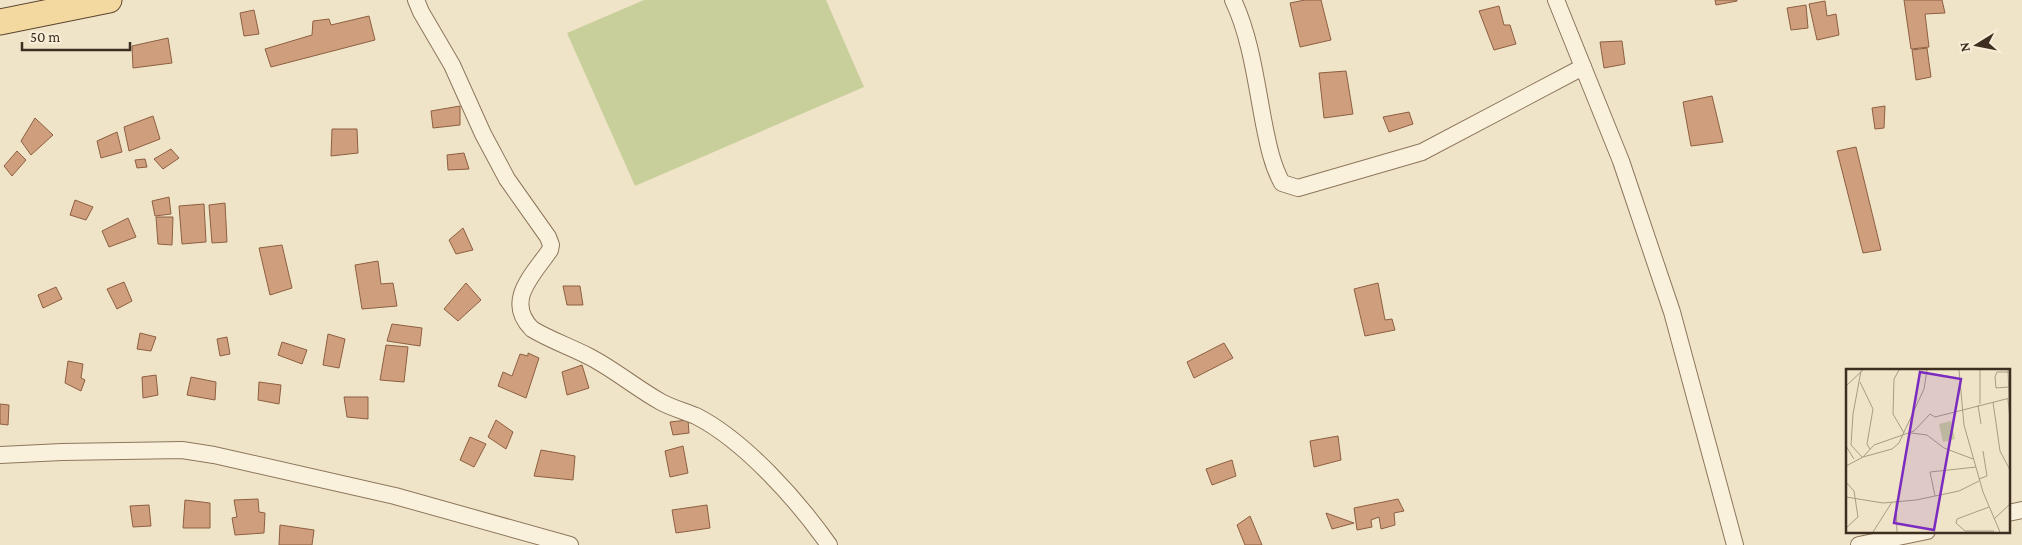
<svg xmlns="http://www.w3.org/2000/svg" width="2022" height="545" font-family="'Crimson Pro',serif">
	<rect width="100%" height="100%" fill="#f0e4c8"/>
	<!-- green -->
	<path fill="#c9cf9b" d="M644,0h182l38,87 -229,99 -68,-153z"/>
	<!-- building -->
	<g fill="#cf9f7d" stroke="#8d5f41">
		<path d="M1305,0h16l10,40 -31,7 -10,-44z"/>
		<path d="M1715,0h22v1l-21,4z"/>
		<path d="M1904,0h38l3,13 -20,1 4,33 -18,2z"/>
		<path d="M1825,1l2,15 9,-2 3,21 -22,5 -8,-36z"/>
		<path d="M1806,5l2,23 -17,2 -4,-22z"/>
		<path d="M1499,6l5,19h6l6,19 -22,6 -15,-39z"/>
		<path d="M254,10l5,24 -15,2 -4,-23z"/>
		<path d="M369,16l6,24 -104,27 -6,-18 47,-14 1,-14 16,-2 2,6z"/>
		<path d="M168,38l4,25 -39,5 -1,-22z"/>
		<path d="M1622,41l3,23 -21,4 -4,-26z"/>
		<path d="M1927,48l4,29 -15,3 -4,-30z"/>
		<path d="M1346,71l7,43 -29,4 -5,-45z"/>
		<path d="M1712,96l11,46 -32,4 -8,-44z"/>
		<path d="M460,106v19l-27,3 -2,-17z"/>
		<path d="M1885,106l-1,22 -9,1 -3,-21z"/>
		<path d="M1409,112l4,12 -24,8 -6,-15z"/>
		<path d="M153,116l7,23 -31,12 -5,-24z"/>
		<path d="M35,118l18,17 -22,20 -10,-14z"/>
		<path d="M332,129h25l1,24 -27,3z"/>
		<path d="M117,132l5,20 -21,6 -4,-17z"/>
		<path d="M1856,147l25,103 -18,3 -26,-102z"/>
		<path d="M171,149l8,9 -16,11 -9,-10z"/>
		<path d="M17,151l9,9 -14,16 -8,-10z"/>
		<path d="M464,153l5,16 -21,1 -1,-15z"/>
		<path d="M145,159l2,8 -10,1 -2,-8z"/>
		<path d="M169,197l2,17 -16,2 -3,-15z"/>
		<path d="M75,200l18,7 -7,13 -16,-5z"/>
		<path d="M225,203l2,39 -15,1 -3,-38z"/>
		<path d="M204,204l2,38 -24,2 -3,-38z"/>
		<path d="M156,217h17l-1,28 -14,-1z"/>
		<path d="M128,218l8,19 -27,10 -7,-16z"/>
		<path d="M463,228l10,22 -17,4 -7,-14z"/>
		<path d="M282,245l10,43 -22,7 -11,-47z"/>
		<path d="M378,261l3,23 12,-1 4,23 -35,3 -7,-44z"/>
		<path d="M124,282l8,19 -15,8 -10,-20z"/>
		<path d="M466,283l15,17 -23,21 -14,-12z"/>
		<path d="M1378,283l7,37 7,-1 3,11 -30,6 -11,-47z"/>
		<path d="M563,286h17l3,19h-16z"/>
		<path d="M56,287l6,12 -19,9 -5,-13z"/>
		<path d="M392,324l30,4 -2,18 -33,-5z"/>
		<path d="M140,333l16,4 -5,14 -14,-2z"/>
		<path d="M328,334l17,5 -6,29 -16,-3z"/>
		<path d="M227,337l3,17 -10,2 -3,-17z"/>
		<path d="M282,342l25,8 -5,14 -24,-9z"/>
		<path d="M1224,343l9,15 -39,20 -7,-16z"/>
		<path d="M386,345l22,2 -4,35 -24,-2z"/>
		<path d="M528,353l11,5 -13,40 -28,-12 5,-14 9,4 8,-22 8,2z"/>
		<path d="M68,361l15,3 -2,14 4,2 -4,11 -16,-8z"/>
		<path d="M582,365l7,23 -22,7 -5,-23z"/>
		<path d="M156,375l2,20 -15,3 -1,-21z"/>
		<path d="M191,377l25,5 -1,18 -28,-5z"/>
		<path d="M259,382l22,3 -2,19 -21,-4z"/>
		<path d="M344,397h24v22l-21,-2z"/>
		<path d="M0,404l9,1 -1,20 -8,-1z"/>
		<path d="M496,420l17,12 -7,17 -18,-12z"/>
		<path d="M688,420l1,13 -16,2 -3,-13z"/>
		<path d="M1338,436l3,24 -27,7 -4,-26z"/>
		<path d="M470,437l16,7 -12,23 -14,-7z"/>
		<path d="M683,446l5,27 -18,4 -5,-26z"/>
		<path d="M541,450l34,6 -2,24 -39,-4z"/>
		<path d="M1232,460l4,16 -24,9 -6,-16z"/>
		<path d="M258,499l1,13 6,1 -1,20 -29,2 -3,-17 5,-1 -3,-17z"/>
		<path d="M1398,499l6,12 -10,2 1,12 -14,4 -2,-12 -8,3 1,7 -15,3 -3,-22z"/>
		<path d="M185,500l25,3v25h-27z"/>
		<path d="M149,505l2,21 -18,1 -3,-21z"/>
		<path d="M707,505l3,23 -34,5 -4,-23z"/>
		<path d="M1326,513l28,10 -22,6z"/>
		<path d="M1250,516l12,29h-17l-8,-20z"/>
		<path d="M280,525l34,5 -2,15h-33z"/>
	</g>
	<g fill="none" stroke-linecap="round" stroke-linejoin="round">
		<defs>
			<g id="minor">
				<path d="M416,0l5,12 31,53 31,69 24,45 41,58 3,8 -1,5c-17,25 -46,51 -18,79 18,11 39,18 58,28 25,13 46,31 71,45 11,6 23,9 35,14 49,25 102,85 133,129"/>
				<path d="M1233,0c18,38 23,83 31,124 4,20 8,41 18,59l16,5 124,-36 161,-85"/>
				<path d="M1556,0l65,161 51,151 63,233"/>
				<path d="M0,455l62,-3 120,-2 32,5 181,41 175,49"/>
				<path d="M2008,513l14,-3"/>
				<path d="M1859,545l68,-14"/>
			</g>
			<path id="primary" d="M0,22l109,-22"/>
		</defs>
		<!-- minor casing -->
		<use href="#minor" stroke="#8d765c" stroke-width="18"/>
		<!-- primary casing -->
		<use href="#primary" stroke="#5b4430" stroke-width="27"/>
		<!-- minor -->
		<use href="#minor" stroke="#faf1dc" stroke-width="16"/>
		<!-- primary -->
		<use href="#primary" stroke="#f3d9a0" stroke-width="25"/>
	</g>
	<!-- overview -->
	<g transform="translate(1846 369)">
		<rect width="164" height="164" fill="#f0e4c8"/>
		<path d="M105,52l4,18 -12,3 -4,-18z" fill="#c9cf9b"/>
		<path fill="none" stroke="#a89b85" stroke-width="1" d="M53,1l-5,9 -1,35 11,19M113,1l5,55 19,67 17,40M162,1l1,28M15,2l-8,43 -2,31 11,12M14,13l13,27 -6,35 3,5M0,17l17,-16M163,18l-13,1 -1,-11 2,-5h13M162,30l2,20M147,33l7,49 10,19M134,35v-34M132,36l3,19M65,64l16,2 17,13 29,11M0,77l8,13M17,88l29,-8 7,-6 25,-54 3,-19M0,97l17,-9 11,-12 40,-14 16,-17 5,3 75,-19M133,110l8,-3 -4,-25M0,113l8,9 4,26 -12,11M89,127l-5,-24 46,-5M0,128l37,6 33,-3 43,-9 20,-10M50,132l1,31M143,138l-32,12 -1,4 9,8h29M148,150l16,-15M27,163l19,-30"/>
		<path fill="#7b2cbf" fill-opacity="0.15" stroke="#7b2cbf" stroke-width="2.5" d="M74,3l41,7 -27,151 -40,-7z"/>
		<rect width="164" height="164" fill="none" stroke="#3d2e20" stroke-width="2.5"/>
	</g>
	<!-- north arrow -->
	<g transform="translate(1977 45) rotate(260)" stroke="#f7eed8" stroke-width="4" paint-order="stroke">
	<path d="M0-4L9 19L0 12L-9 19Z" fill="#3d2e20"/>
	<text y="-8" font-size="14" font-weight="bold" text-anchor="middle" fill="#3d2e20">N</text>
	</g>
	<!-- scale -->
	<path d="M22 42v8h108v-8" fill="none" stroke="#3d2e20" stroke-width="2.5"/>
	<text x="30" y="42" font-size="15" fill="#3d2e20" stroke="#f7eed8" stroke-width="4" paint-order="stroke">50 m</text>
</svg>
